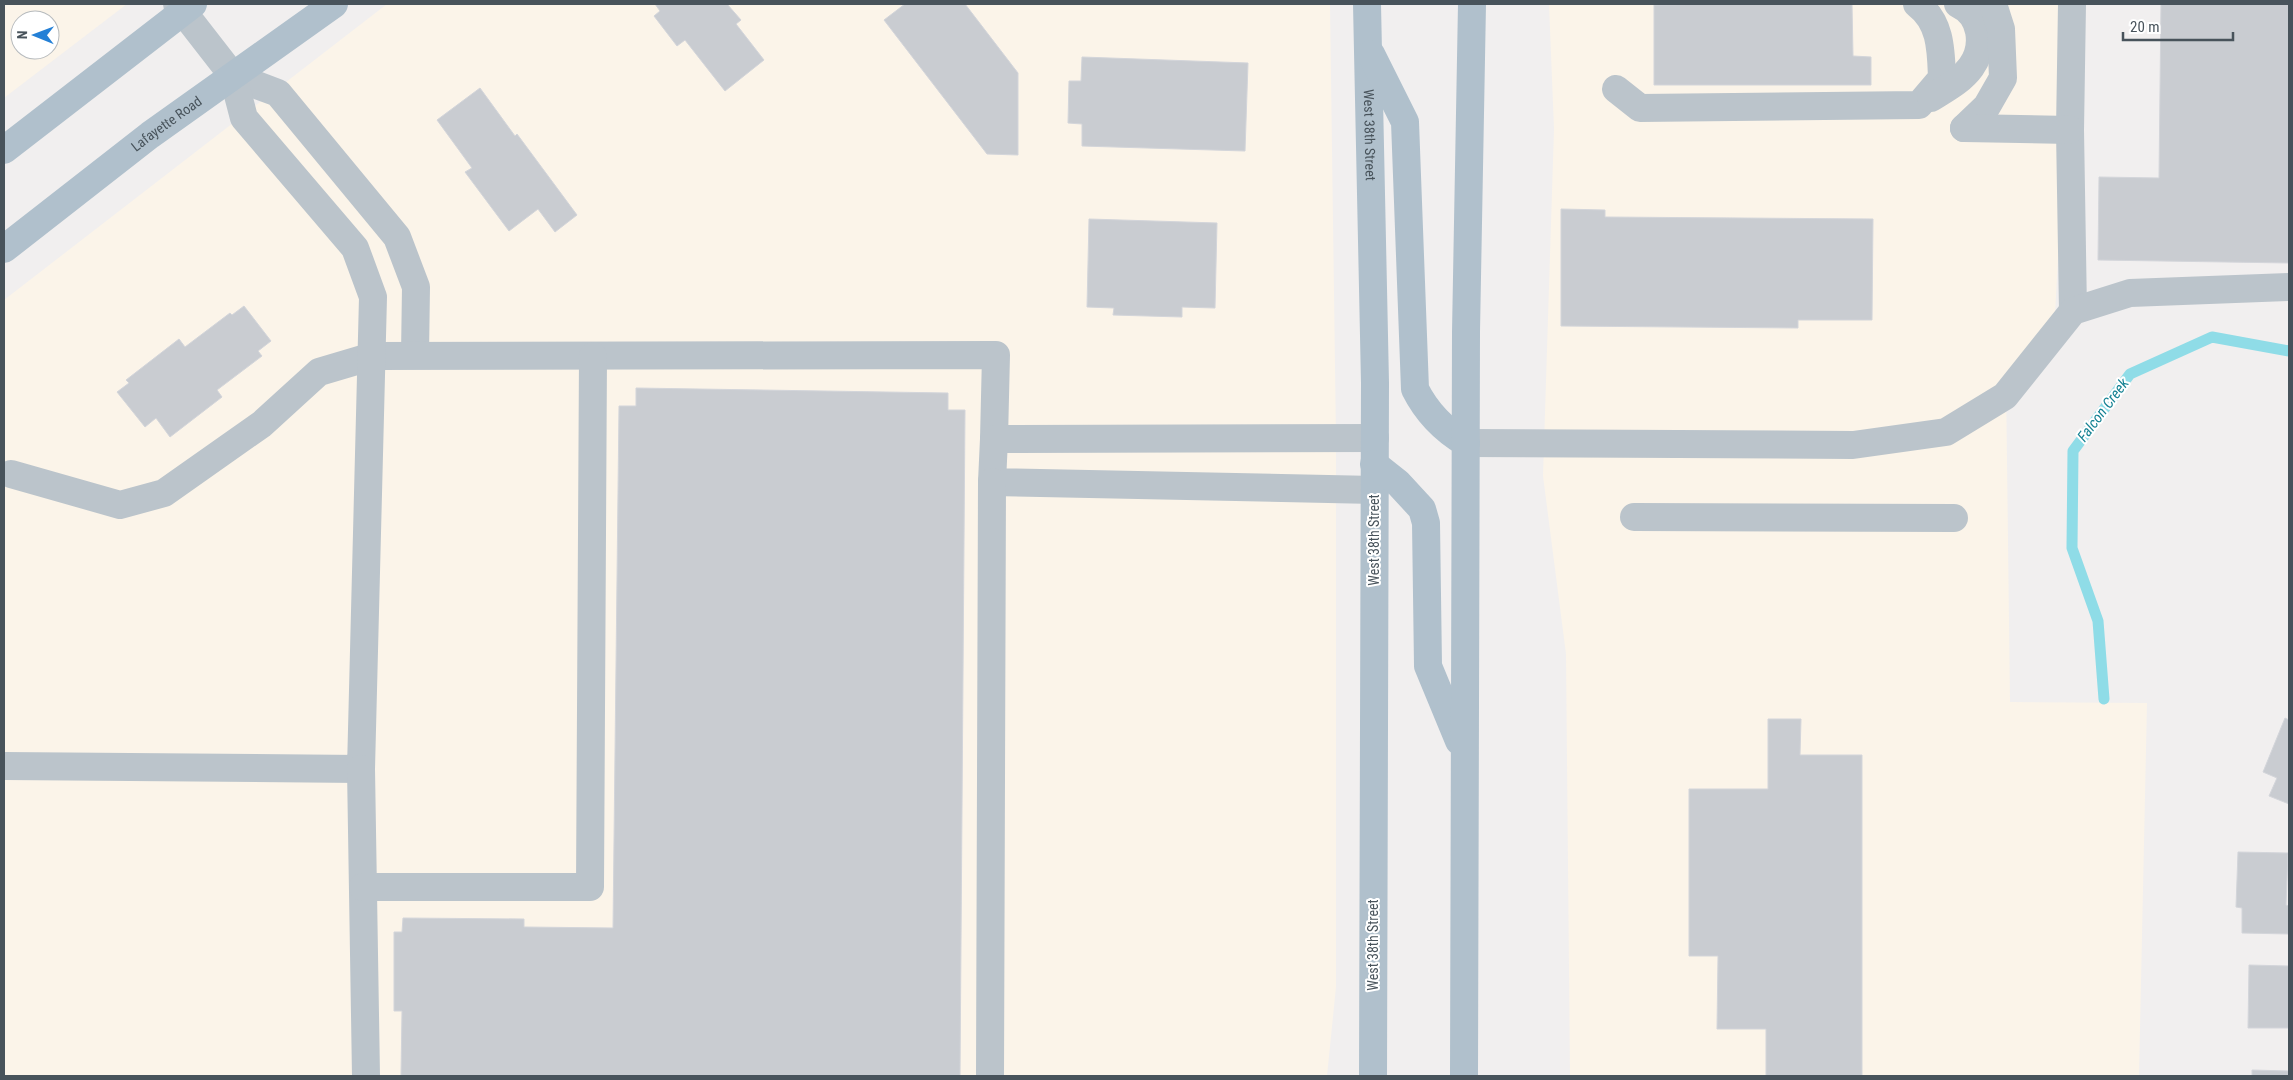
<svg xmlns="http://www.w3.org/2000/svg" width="2293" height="1080" font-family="'Roboto Condensed',sans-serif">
	<rect width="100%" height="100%" fill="#f1efef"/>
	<!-- commercial -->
	<g fill="#fbf4e9" fill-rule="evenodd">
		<path d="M4,4h123l-123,94zM20,20h30v30h-30z"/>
		<path d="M387,4h943l6,434v549l-9,89h-1323v-776z"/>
		<path d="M1549,4h516l-4,196 -6,115 -49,64 4,323 137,1 -8,373h-569l-4,-422 -23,-178 11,-347z"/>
	</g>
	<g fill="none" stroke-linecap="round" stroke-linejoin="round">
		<!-- stream -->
		<path stroke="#8fdce7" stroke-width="11" d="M2104,699l-6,-78 -26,-73 1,-97 57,-77 82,-37 77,14"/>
	</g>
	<!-- building -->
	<g fill="#c9ccd1" stroke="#d3d5da">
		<path d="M655,4h72l14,16 -5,4 28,36 -39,31 -40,-51 -8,6 -23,-30 6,-5z"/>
		<path d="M905,4h60l53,69v82l-31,-1 -103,-134z"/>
		<path d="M1733,4h119l1,52 18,1v28h-217v-80z"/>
		<path d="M2161,4h128v259l-191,-3 1,-83 60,1z"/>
		<path d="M1082,57l166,6 -3,88 -163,-5v-22l-14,-1 1,-42h12z"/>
		<path d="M480,88l35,48 2,-2 60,81 -22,17 -17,-23 -29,22 -44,-59 7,-4 -35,-48z"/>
		<path d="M1561,209l44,1v7l268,2 -1,101h-74v8l-237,-2z"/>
		<path d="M1089,219l128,4 -2,85 -33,-1v10l-69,-2 1,-7 -27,-1z"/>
		<path d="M244,306l27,35 -13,10 4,5 -45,34 5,7 -52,40 -14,-19 -11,9 -28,-35 12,-9 -3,-3 53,-41 6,8 45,-34 2,2z"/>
		<path d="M636,388l312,5v17h17l-5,666h-559l1,-65h-8v-79h8l1,-14 121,1v8l89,1 6,-522h17z"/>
		<path d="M2285,718l4,2v84l-20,-8 8,-18 -14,-6z"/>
		<path d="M1768,719h33l-1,36h62v321h-96v-47h-49l1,-73h-29v-167h79z"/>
		<path d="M2238,852l50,1 -2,52 3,1v28l-47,-1v-25l-6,-1z"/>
		<path d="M2249,965l40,1v62h-41z"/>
		<path d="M2252,1070l37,1v5h-37z"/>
	</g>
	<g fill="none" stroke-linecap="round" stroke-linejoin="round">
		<!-- minor -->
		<g stroke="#bbc4cb" stroke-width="28">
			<path d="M2072,4l-2,126 3,181"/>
			<path d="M233,76l45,17 119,144 19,50 -1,68"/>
			<path d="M1616,89l24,19 279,-3 23,-27c-1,-28 -1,-56 -25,-74"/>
			<path d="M1931,98c14,-9 30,-17 40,-31 15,-21 11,-52 -13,-63"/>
			<path d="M1964,128l23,-22 16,-28 -2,-49 -8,-25"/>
			<path d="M1964,128l106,2"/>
			<path d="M1466,443l387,2 93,-13 59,-36 68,-85 57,-18 159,-6"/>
			<path d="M11,474l109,31 44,-12 98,-69 57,-52 54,-16 623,-1 -2,84"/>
			<path d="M1375,490l-383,-8 2,-43 381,-1"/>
			<path d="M1634,517l320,1"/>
			<path d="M4,766l357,3 12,-472 -18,-49 -111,-130 -11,-42 -56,-72"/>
			<path d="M361,769l5,307"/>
			<path d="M363,887h227l3,-531"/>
			<path d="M990,1076l2,-594"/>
		</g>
		<!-- major -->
		<g stroke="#b0c0cc" stroke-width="28">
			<path id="s1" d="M1367,4l8,379 -2,693"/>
			<path d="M1371,54l34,68 10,267c12,24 29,41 51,54"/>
			<path d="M4,150l189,-146"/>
			<path id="s2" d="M4,249l146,-114 184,-131"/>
			<path d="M1374,464l24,19 24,26 4,14 2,143 31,75"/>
			<path d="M1464,1076l2,-744 6,-328"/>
		</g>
	</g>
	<g text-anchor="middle" stroke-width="4" stroke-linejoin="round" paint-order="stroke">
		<!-- street labels -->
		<g font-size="14" fill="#48535b" stroke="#fff">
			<text dy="5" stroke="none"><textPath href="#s2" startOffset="205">Lafayette Road</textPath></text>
			<text dy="5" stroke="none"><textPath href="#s1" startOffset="131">West 38th Street</textPath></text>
			<text transform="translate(1374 540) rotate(-90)" y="5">West 38th Street</text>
			<text transform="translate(1373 945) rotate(-90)" y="5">West 38th Street</text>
		</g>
		<!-- water labels -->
		<g font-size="15" font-style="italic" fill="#158293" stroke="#fff">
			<text transform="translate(2103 410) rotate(-53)" y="5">Falcon Creek</text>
		</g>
	</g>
	<!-- border -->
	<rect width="2293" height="1080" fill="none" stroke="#48535b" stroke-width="10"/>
	<!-- north arrow -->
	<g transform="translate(35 35) rotate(271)"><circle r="24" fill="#ffffff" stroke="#b6babd"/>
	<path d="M0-4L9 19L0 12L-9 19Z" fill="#2480d6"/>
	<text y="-8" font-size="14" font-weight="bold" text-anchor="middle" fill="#48535b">N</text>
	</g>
	<!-- scale -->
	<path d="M2123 32v8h110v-8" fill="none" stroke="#48535b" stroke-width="2.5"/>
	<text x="2130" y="32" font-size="15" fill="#48535b" stroke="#ffffff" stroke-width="4" paint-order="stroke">20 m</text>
</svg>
